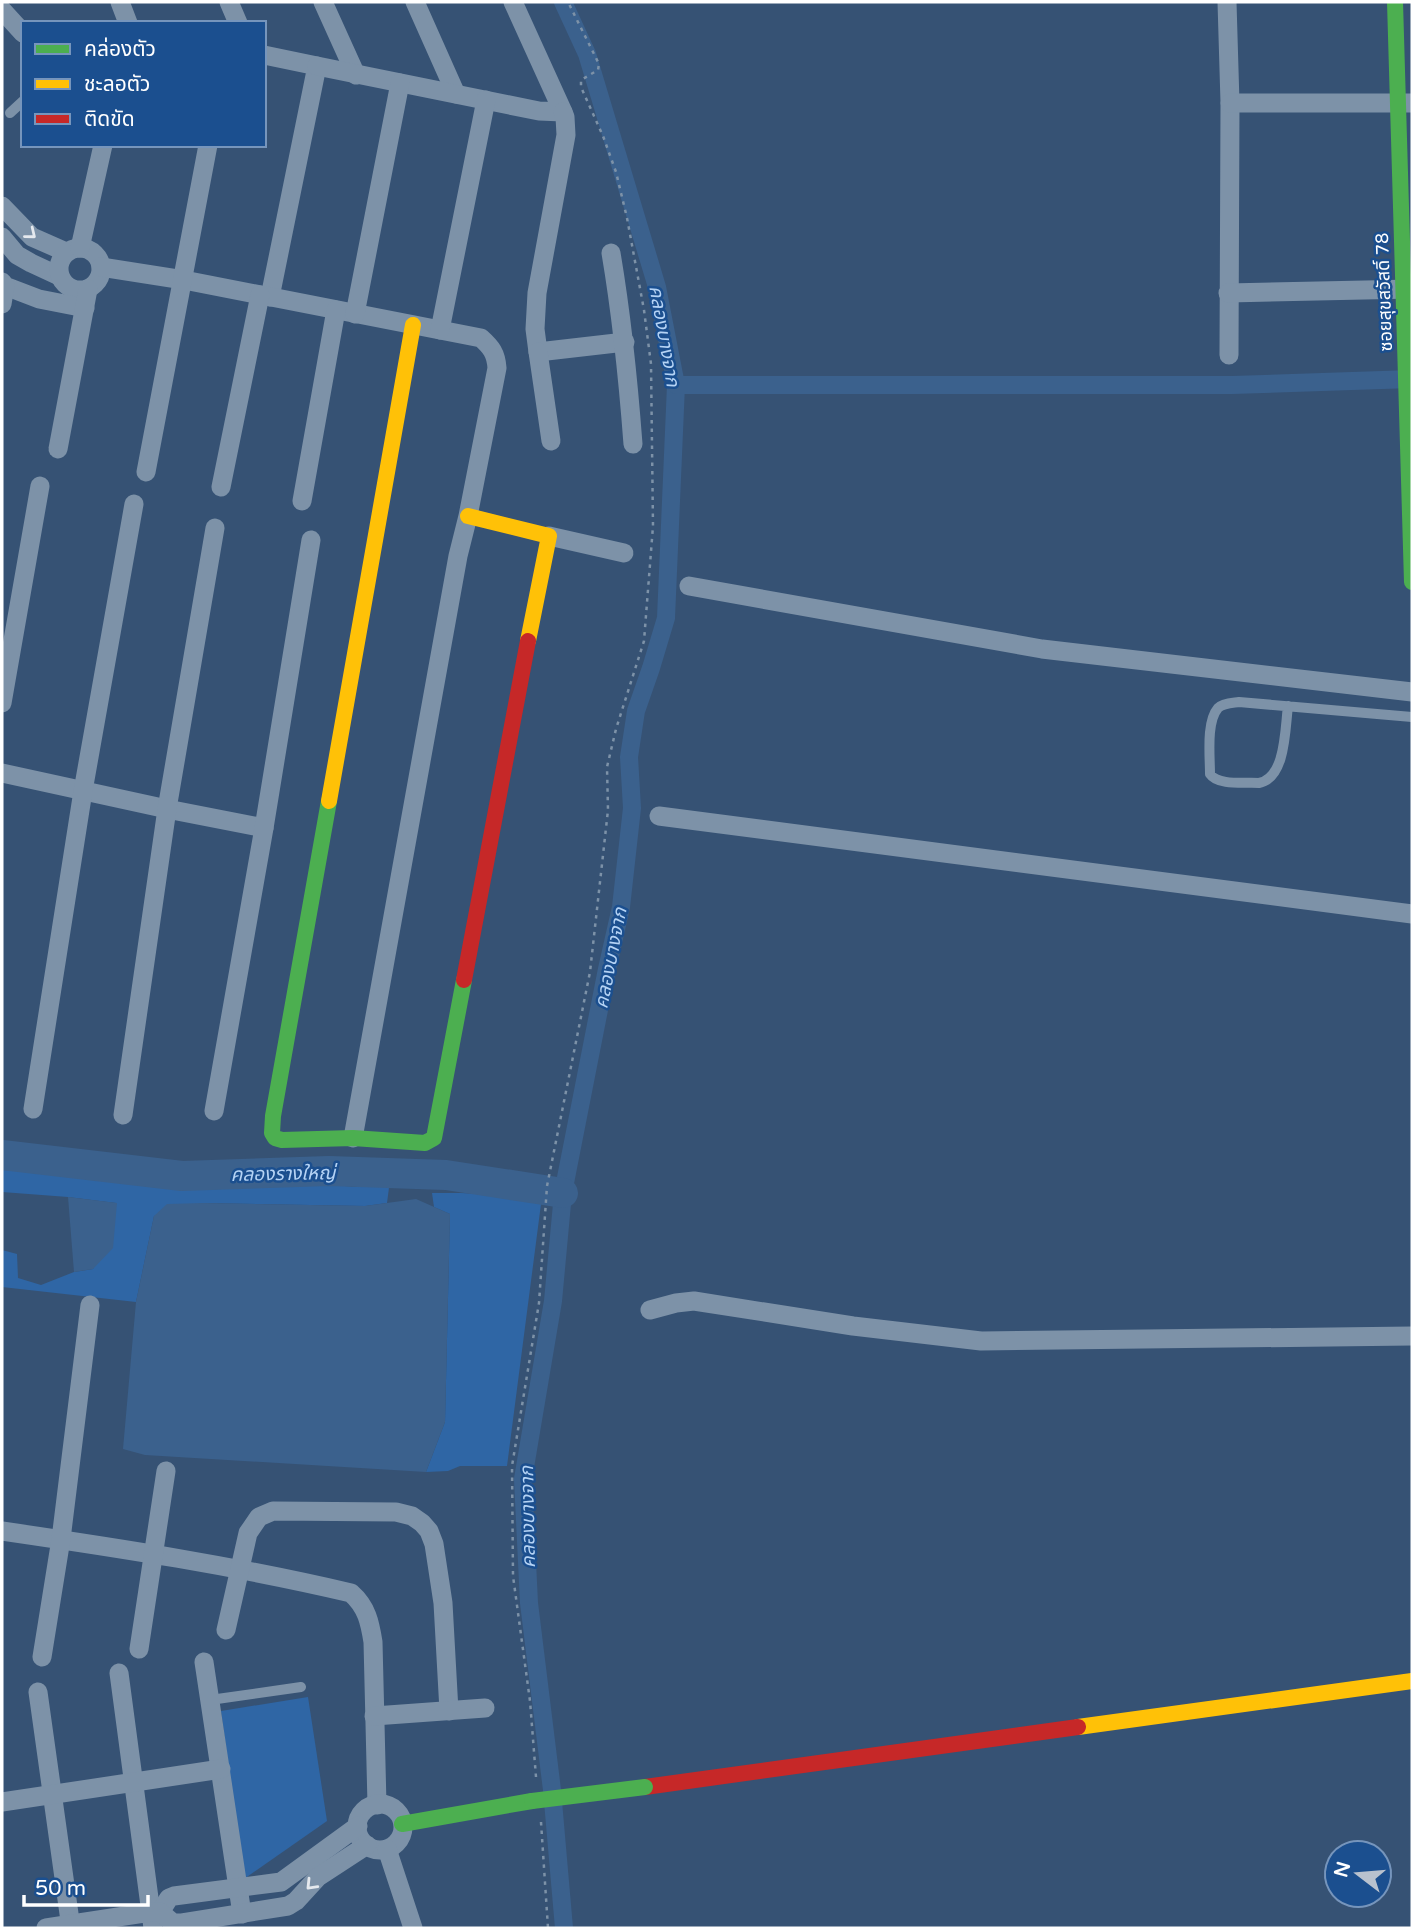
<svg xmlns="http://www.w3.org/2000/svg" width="1414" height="1930" font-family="'Varela Round','Noto Sans Thai',sans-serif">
	<rect width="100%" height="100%" fill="#365274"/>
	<!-- green -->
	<g fill="#2f66a5">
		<path d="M2,1167l73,9 137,7 67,-3 77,7 34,-7 -3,23 -22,3 -162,-3 -49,13 -18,86 -134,-15v-37l15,4 1,24 23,7 33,-13 19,-3 23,-66 -48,-6 -66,-5z"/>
		<path d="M432,1193h29l73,4 7,7 -34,262h-47l-12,5 -22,1 19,-50 5,-208 -16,-7z"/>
		<path d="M308,1697l19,124 -83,58 -23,-168z"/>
	</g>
	<!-- water -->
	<g fill="#3b618d">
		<path d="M68,1197l49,6 -4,45 -20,21 -19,3z"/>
		<path d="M416,1199l34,15 -5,208 -19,50 -281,-17 -22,-6 13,-147 18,-86 13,-12 36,-1 162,3z"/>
	</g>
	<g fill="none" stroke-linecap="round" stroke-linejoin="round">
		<!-- canal -->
		<g stroke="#3b618d" stroke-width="18">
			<path d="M563,2l24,52 70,233 19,98 -10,233 -15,50 -15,43 -7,46 3,51 -11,99 -14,62 -44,224 -10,108 -30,178 6,124 23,187 12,138"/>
			<path d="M676,385h556l180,-6"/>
		</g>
		<!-- river -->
		<path stroke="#3b618d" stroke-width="30" d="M2,1155l180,21 147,-5 117,4 117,18"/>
		<!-- path -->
		<g stroke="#7d92a8" stroke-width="2.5" stroke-dasharray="3.5 5" stroke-linecap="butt">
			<path d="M536,1777l-6,-76 -17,-125 -1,-110 27,-163 8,-117 43,-214 18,-162 -1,-43 9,-38 28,-88 9,-115 -2,-162 -7,-54 -17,-92 -11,-46 -13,-36 -22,-49v-7l17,-10 1,-6 -31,-62"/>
			<path d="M541,1822l7,106"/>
		</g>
		<!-- lane -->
		<g stroke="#7d92a8" stroke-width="10">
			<path d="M10,113l13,-12"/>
			<path d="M1288,706c-3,22 -2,72 -29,77 -14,-1 -41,3 -49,-9 0,-18 -4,-52 8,-66 5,-5 15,-5 21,-6l173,15"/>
			<path d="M210,1700l91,-13"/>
		</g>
		<!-- street -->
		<g stroke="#7d92a8" stroke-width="19">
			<path d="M120,2l8,21"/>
			<path d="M229,2l9,21"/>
			<path d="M323,2l33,73"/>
			<path d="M415,2l41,92"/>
			<path d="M1227,2l3,101 -1,252"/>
			<path d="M2,10l21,23"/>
			<path d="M264,55l53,11 -47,231"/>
			<path d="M317,66l222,45 24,1 -50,-110"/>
			<path d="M1230,103h182"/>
			<path d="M563,112l2,5 1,18 -29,158 -2,36 3,23 87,-10"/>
			<path d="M2,206l30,31 34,15"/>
			<path d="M2,237l15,18 14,8 28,13"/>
			<circle cx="80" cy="269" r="21"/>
			<path d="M80,248l23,-103"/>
			<path d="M611,253c11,65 17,125 22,191"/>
			<path d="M101,267l83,13 297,58c10,9 15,15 16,30l-29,148 -10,40 -105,582"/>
			<path d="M2,282l3,4 34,13 46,9"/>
			<path d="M1228,293l184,-4"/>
			<path d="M2,304l3,-18"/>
			<path d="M355,314l45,-231"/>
			<path d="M440,330l46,-230"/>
			<path d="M538,352l13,89"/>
			<path d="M58,449l30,-160"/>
			<path d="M146,472l62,-327"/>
			<path d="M221,487l39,-192"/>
			<path d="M302,501l34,-191"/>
			<path d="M549,536l75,17"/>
			<path d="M689,586l353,63 370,43"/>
			<path d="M2,703l38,-217"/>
			<path d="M2,773l165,36 97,19"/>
			<path d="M659,816l753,98"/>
			<path d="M33,1109l50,-318 51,-287"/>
			<path d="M214,1111l50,-283 47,-288"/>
			<path d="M123,1115l44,-306 48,-281"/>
			<path d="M650,1310l26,-7 18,-2 159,25 128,15 431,-5"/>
			<path d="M2,1531c117,17 234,35 349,62 16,14 19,30 22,49l4,163"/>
			<path d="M226,1630l22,-97 11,-16 14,-6 123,1 16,4 10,7 7,8 5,13 9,59 6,108"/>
			<path d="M139,1649l27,-178"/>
			<path d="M42,1657l19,-118 29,-234"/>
			<path d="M204,1662l38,252"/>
			<path d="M119,1673l34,255"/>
			<path d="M38,1692l33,236"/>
			<path d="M374,1716l111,-8"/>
			<path d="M2,1802l219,-33"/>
			<circle cx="380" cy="1827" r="23"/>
			<path d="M387,1849l26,79"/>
			<path d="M160,1912l9,-14 5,-2 107,-14 77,-56"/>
			<path d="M46,1928l105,-16h9l13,11h9l106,-17 8,-5 22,-24 49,-32"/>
		</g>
		<!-- fast -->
		<g stroke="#4caf50" stroke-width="16">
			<path d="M1395,2l17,580"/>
			<path d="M329,801l-56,315 -1,17 3,5 7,2 71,-2 72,5 9,-5 30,-158"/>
			<path d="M402,1824l130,-23"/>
		</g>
		<!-- slow -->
		<g stroke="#ffc107" stroke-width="16">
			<path d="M468,516l81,20 -21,105"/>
			<path d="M329,801l84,-476"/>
			<path d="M1078,1727l334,-46"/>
		</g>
		<!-- jam -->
		<g stroke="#c62828" stroke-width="16">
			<path d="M464,980l64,-339"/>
			<path d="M645,1787l433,-60"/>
		</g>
		<!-- fast-bridge -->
		<path stroke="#4caf50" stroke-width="16" d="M532,1801l113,-14"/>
	</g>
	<!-- one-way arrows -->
	<defs><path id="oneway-chevron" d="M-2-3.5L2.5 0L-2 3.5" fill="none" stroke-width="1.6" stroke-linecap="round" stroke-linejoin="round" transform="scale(1.75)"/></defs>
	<g stroke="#e5e9ee">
		<use href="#oneway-chevron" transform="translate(31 234) rotate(39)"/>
		<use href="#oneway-chevron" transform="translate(311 1885) rotate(134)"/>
	</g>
	<g text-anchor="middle" stroke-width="5" stroke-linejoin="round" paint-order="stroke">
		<!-- street labels -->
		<g font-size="18" fill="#fff" stroke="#1b4f8f">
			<text transform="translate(1384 292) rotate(-92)" y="6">ซอยสุขสวัสดิ์ 78</text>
		</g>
		<!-- water labels -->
		<g font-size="19" font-style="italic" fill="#b5d3f5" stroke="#1b4f8f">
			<text transform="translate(665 336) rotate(80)" y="7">คลองบางจาก</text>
			<text transform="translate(610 958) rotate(-79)" y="7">คลองบางจาก</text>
			<text transform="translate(283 1173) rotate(-1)" y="7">คลองรางใหญ่</text>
			<text transform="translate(527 1517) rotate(-91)" y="7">คลองบางจาก</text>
		</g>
	</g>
	<!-- border -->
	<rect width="1414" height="1930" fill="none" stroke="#ffffff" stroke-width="7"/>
	<!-- legend -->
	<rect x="21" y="21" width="245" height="126" fill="#1b4f8f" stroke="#7695bc" stroke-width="2"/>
	<rect x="35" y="44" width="35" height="10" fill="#4caf50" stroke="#7695bc" stroke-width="2"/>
	<text x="84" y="56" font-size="21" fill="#ffffff">คล่องตัว</text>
	<rect x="35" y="79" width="35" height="10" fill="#ffc107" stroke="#7695bc" stroke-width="2"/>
	<text x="84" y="91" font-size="21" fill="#ffffff">ชะลอตัว</text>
	<rect x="35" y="114" width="35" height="10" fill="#c62828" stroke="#7695bc" stroke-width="2"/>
	<text x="84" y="126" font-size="21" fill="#ffffff">ติดขัด</text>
	<!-- north arrow -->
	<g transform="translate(1358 1874) rotate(286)"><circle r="33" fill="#1b4f8f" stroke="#7695bc" stroke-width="2"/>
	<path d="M0-5L12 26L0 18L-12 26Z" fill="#b9c2ce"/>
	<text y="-10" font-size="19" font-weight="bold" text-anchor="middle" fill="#ffffff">N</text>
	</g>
	<!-- scale -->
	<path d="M24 1895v10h124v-10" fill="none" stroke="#ffffff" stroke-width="3.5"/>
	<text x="35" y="1895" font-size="21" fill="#ffffff" stroke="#1b4f8f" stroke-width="5" paint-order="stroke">50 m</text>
</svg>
